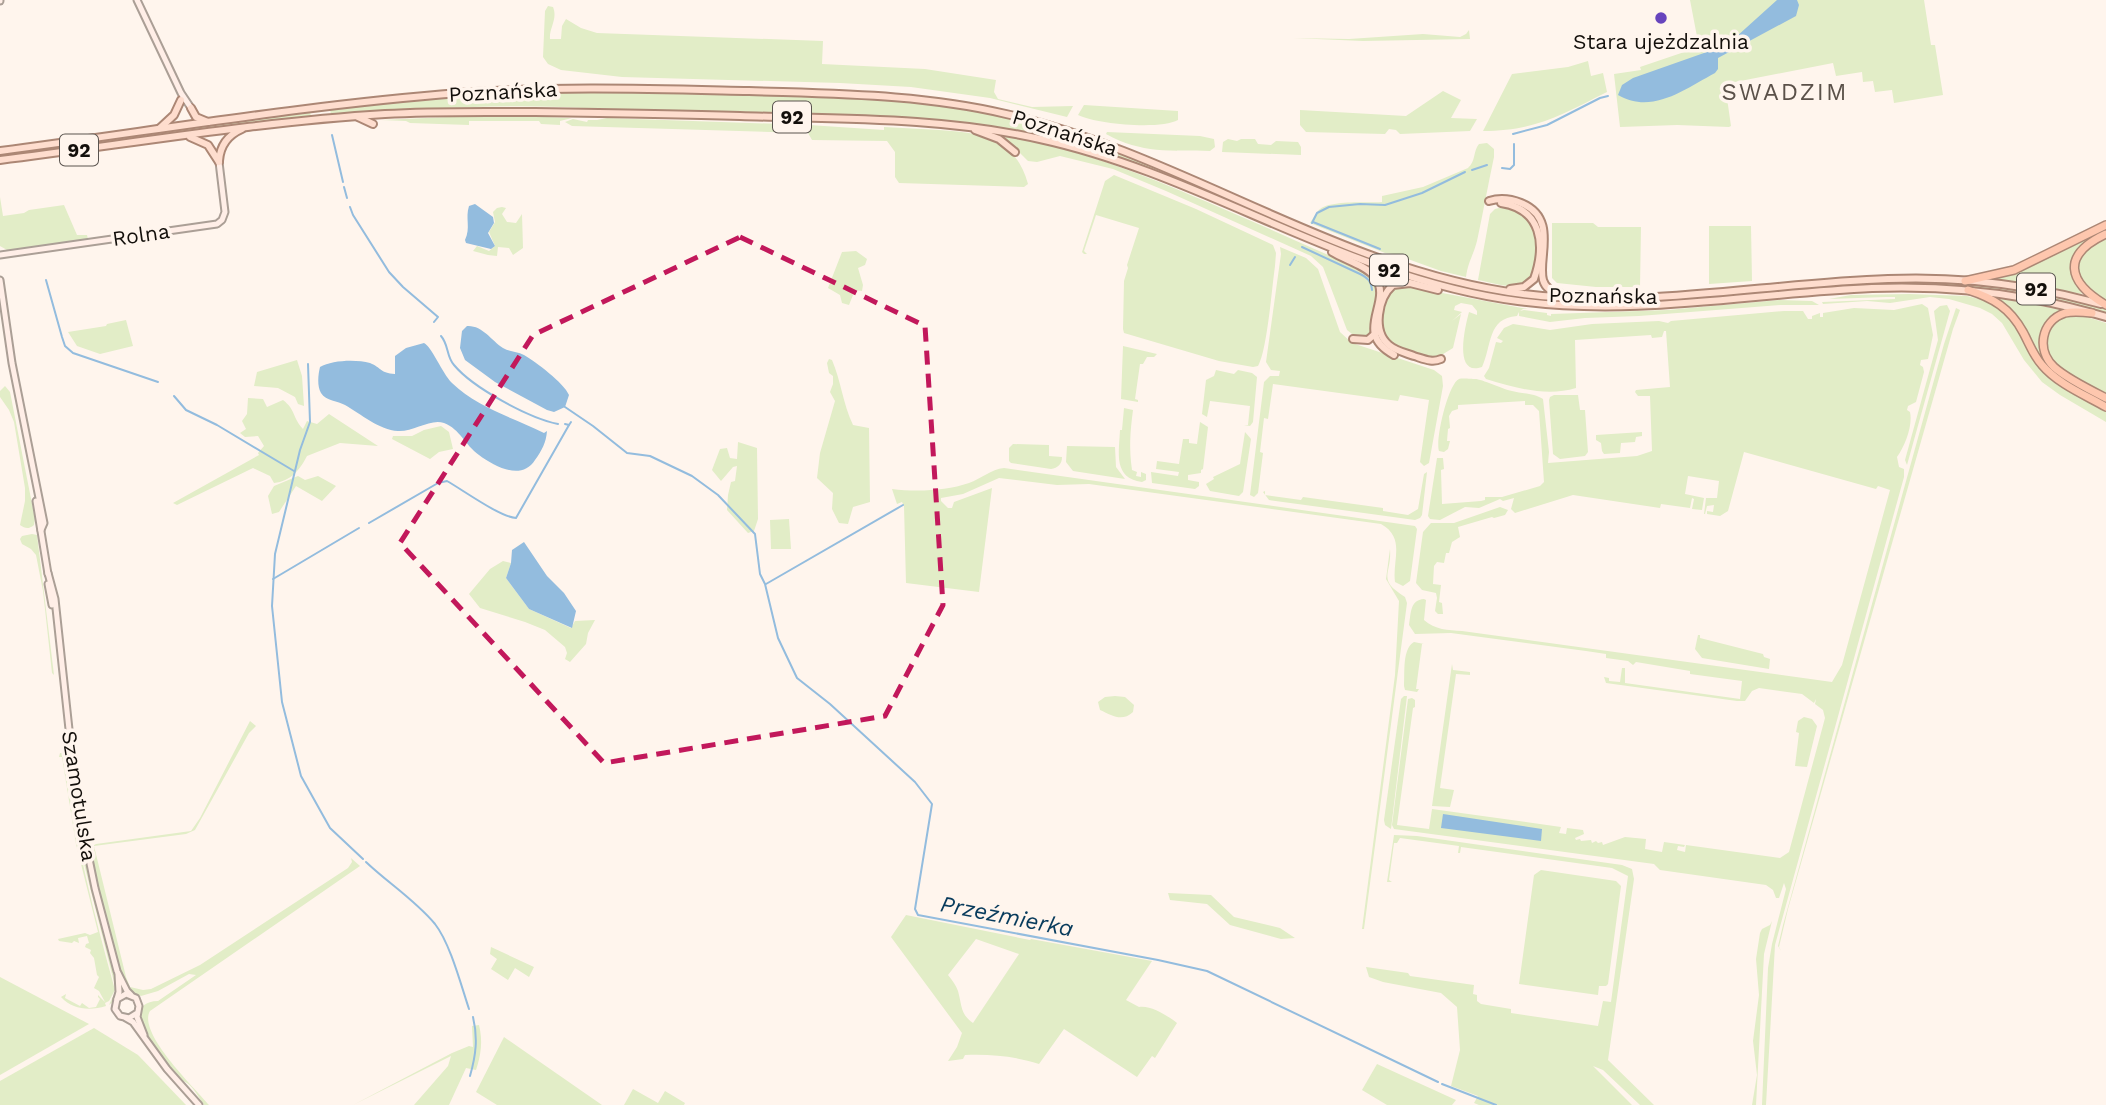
<svg xmlns="http://www.w3.org/2000/svg" width="2106" height="1105" font-family="'Work Sans',sans-serif">
	<rect width="100%" height="100%" fill="#fff5ed"/>
	<!-- green -->
	<g fill="#e2edc7" fill-rule="evenodd">
		<path d="M1690,0h234l7,45h4l8,50 -49,8 -2,-13 -17,2 -2,-11 -10,1 -1,-10 -26,4 -3,-13 -108,21 6,42 -2,1 -52,-2 -57,2 -6,-53 27,-4 -1,-3 59,-20z"/>
		<path d="M548,6l5,1c5,12 -4,21 -3,32h11l1,-13 4,-7 15,9 16,5 226,8 -1,23 103,5 71,11 -2,12 4,7 34,8 41,-1 -6,11 -77,-19 -79,-11 -71,-4 -218,-6 -61,-7 -13,-6 -5,-7 2,-46z"/>
		<path d="M1469,30l1,9 -107,2 -70,-3 56,1 74,-5 37,3 6,-3z"/>
		<path d="M1588,61l3,15 12,-3 4,19c-46,23 -72,39 -124,39l29,-57 56,-7z"/>
		<path d="M602,91c63,1 127,2 191,4 90,3 179,8 266,36 127,40 243,109 370,146 25,8 52,11 78,15 30,4 59,8 89,9l188,-12 1,3c-106,9 -215,24 -320,-2 -145,-36 -274,-119 -420,-153 -92,-21 -188,-19 -282,-22 -67,-2 -134,-5 -201,-8 -77,-3 -155,3 -231,8l-1,-6 97,-11z"/>
		<path d="M1443,91l18,9 -10,18 26,1 -7,12 -70,3 -4,-4 -7,-1 -4,5 -79,-2 -6,-7v-15l106,6z"/>
		<path d="M1084,105l94,6v9c-18,10 -82,4 -100,-5z"/>
		<path d="M310,111l1,6 -311,41v-4z"/>
		<path d="M494,115l78,3 -12,3v4l-19,-1 -2,-3h-70v4l-59,-2 -4,-2 -25,-1z"/>
		<path d="M607,118l202,7 75,5v-3c19,1 37,2 55,3 42,3 76,7 89,54l-4,3 -125,-4 -4,-6v-25l-8,-11 -75,-1 -4,-7 -236,-7 -7,-4 8,-3 14,3 1,-2h9z"/>
		<path d="M1107,132l93,4 14,3 1,8 -5,4c-40,-1 -68,3 -104,-17z"/>
		<path d="M1003,136c71,11 136,37 202,65 54,23 108,47 161,71 21,17 3,41 6,63l-3,2h-13l-9,-7 -24,-63 -12,-11 -145,-65 -53,-22 -53,-13 -23,6 -9,-1z"/>
		<path d="M1228,139l9,2 4,-2h14l3,5 13,1 5,-4 22,1 3,5v8l-79,-3 1,-10z"/>
		<path d="M1487,143l7,6v8c-6,28 -11,56 -17,84 -4,15 -9,21 -11,36l-25,-6 -47,-17 -9,-1 -75,-30c3,-4 6,-11 10,-14 12,-9 47,-6 62,-7v-6l41,-9 45,-19c8,-7 5,-17 11,-24z"/>
		<path d="M1114,175l82,34 77,36 3,8 -1,13c-3,21 -8,85 -17,100l-5,1 -34,-6 -95,-28 -1,-4 1,-48 4,-13 -1,-3 12,-37 -43,-13 -12,36 3,3h-3l-2,-2 23,-71z"/>
		<path d="M0,197l3,19 21,-3 5,-3 35,-5 13,30h10l1,4 -81,11 -7,-4z"/>
		<path d="M502,207l4,1 -4,6 5,8 9,1 6,-9 1,34 -10,7 -4,-7 -11,-1 -1,9 -9,-1 -15,-4 4,-5 12,5 6,-5 -6,-14 6,-10 -2,-10 4,-4z"/>
		<path d="M1503,207c10,2 22,6 28,16 8,13 7,56 -9,62 -13,4 -31,-3 -44,-5l12,-66 5,-5z"/>
		<path d="M1552,223h41l5,4h43l-1,60h-44l-39,-4 -5,-5z"/>
		<path d="M1709,226h42l1,55 -43,3z"/>
		<path d="M2106,227v4c-32,15 -42,31 -24,63l-87,-15z"/>
		<path d="M2106,236v64c-19,-8 -41,-33 -20,-52 6,-5 14,-8 20,-12z"/>
		<path d="M1280,247l26,11 12,11 22,63 12,11 82,27 8,6 1,10 -14,77 -5,3 -4,-4 9,-62 -29,-5 -2,6 -125,-17 -5,35 -4,-1 -4,34 3,1 -5,40 -4,4 -4,-2 14,-113 6,-6h9l1,-5 -9,-1 -5,-8 15,-108z"/>
		<path d="M856,251l11,8 -2,6 -7,3 5,17 -1,6 -7,-1 -6,15 -7,-2 -2,-8 -12,-7 14,-36z"/>
		<path d="M1910,282c67,1 131,10 196,27v5l-55,-14 -71,-12 -35,-2 -142,5v-3z"/>
		<path d="M1400,285l128,24h-5l-3,2 4,-1 23,3v2l4,1v-2l117,-4 111,-10 33,1 7,4h-39l-141,11 -54,2 -35,4 -31,-6v-4l-2,4c-30,2 -25,30 -35,51 -29,10 -17,-40 -13,-55l8,3v-4l-5,-6 -11,-2 -6,3 -1,4 8,2 -10,9 9,-7 -8,34 -18,11c-33,-10 -61,-11 -51,-54 2,-11 6,-16 16,-20z"/>
		<path d="M1909,294l58,2 24,6 21,16 25,45 69,47v12l-46,-27 -18,-13 -18,-22 -22,-37 -10,-9 -12,-6 -31,-9 -19,-2 -40,6 -23,-2 -44,3 -1,-2 73,-3v-2h-9l-57,2 22,-4z"/>
		<path d="M1999,298l68,13c-25,9 -34,26 -21,51l60,38v4c-20,-11 -44,-21 -60,-38 -19,-19 -24,-52 -48,-66z"/>
		<path d="M1922,304l6,4 5,27 -5,24 -7,1 -1,5 3,2 1,5 -8,30 -8,4 -1,4 3,2c3,13 -5,34 -13,45l2,10 5,2v8l-129,468 -9,160h-4l6,-137 4,-24 14,-55 -2,-6 -5,15h-3l-3,-8 -7,-5 -106,-15 -6,-6 -260,-35 -2,-4 16,-126 4,-1 3,2v7l-2,1 -16,117 32,4 3,-20 129,18 -2,6 7,1 1,-6 16,2 1,4 -9,4 1,2 4,-1 1,2 10,-1 1,3 4,-2 2,2 4,-1 1,3 22,-8 21,2 -1,10 17,3 2,-10 21,3 -1,2 -6,-1 -1,4 8,2 1,-7 94,13 9,-6 36,-134 -2,-8 -8,-6 1,-5 -2,4 -12,-9 -43,-6 -7,3 -7,10h-8l-131,-18 -2,-6 5,1v3l11,1 2,-14h3v15l115,16 2,-18 -52,-7v-3l-54,-9 -3,3 -5,-4 -22,-3v-4l-20,-3 -135,-18 -36,1 -6,-9c2,-12 1,-25 15,-26l2,1 -2,20c11,10 24,10 38,11l370,51 10,-17 48,-175 -12,-4 -2,3 -132,-37 -16,59 -8,5 -13,-2v-3l6,1 1,-7 -7,1 -2,8h-1l2,-16h11l2,-17 -31,-5 -3,18 19,4 -2,12 -10,-1 2,-10 -2,-1 -2,10 -29,-4 -1,4 -87,-13 -58,18 -4,-4 3,-11 -11,3 -3,-2 -21,9 -14,-1 -25,13 -10,-1 -2,-3 9,-58h6l1,11 -3,1 1,34 39,-3 4,-1v-3h17l38,-11 4,-4 -5,-71 -6,-6h-8v-4l-67,4v4l-6,2 -3,5 1,12 -2,1 -1,12h3l-2,8 -4,3 -5,-1c-4,-11 9,-67 20,-72 3,-1 13,0 16,0 7,0 27,10 37,12 10,3 22,2 31,8l6,53 -1,11 89,-7 15,-5 -2,-55h-12l-3,-4 1,-2 34,-3 -4,-56h-2l-2,6 -10,1 -1,-3 -76,5 1,48c-29,9 -61,0 -90,-9l-2,-3 5,-8 7,-26 5,1 2,-2 -6,-3 7,-10 9,-4 37,6 42,-6 67,-3 9,2 3,-2 113,-10h19l5,8h4v-3l8,-3v4h3v-4l31,-5 40,2z"/>
		<path d="M1947,305l3,6 -43,154 -2,-5 33,-120 -4,-29 6,-5z"/>
		<path d="M1956,308l4,2 -7,19 -165,580 -9,38 2,4 -3,-5 5,-21 161,-581z"/>
		<path d="M2070,316l17,1 19,6v72c-22,-11 -67,-28 -59,-58 3,-13 10,-18 23,-21z"/>
		<path d="M126,320l7,26 -33,8 -23,-8 -9,-14 38,-6 1,-2z"/>
		<path d="M1123,346l34,8 -3,3h-7l-4,7h-3l-5,35 3,1v2l-17,-3z"/>
		<path d="M829,359l3,1c9,21 11,44 21,65l16,3 1,74 -17,5 -5,17 -9,-1 -7,-14 1,-16 -16,-15 3,-25 15,-52 -5,-9 3,-8v-8l-4,-3 -2,-10z"/>
		<path d="M297,360l5,16 2,30 -6,-2 -3,-7 -17,-9 -24,-2 3,-14z"/>
		<path d="M1216,370l18,4 4,-4 14,3 5,4 -4,45 -3,4 -6,-1h4l2,-19 -40,-5 -3,16 -5,-3 4,-34 8,-4z"/>
		<path d="M5,386l5,6 25,127 -1,6c-6,5 -9,3 -14,0l5,-24v-13l-11,-66 -5,-12 -9,-13v-6z"/>
		<path d="M1554,395h24l2,15h5l3,42 -3,4 -25,3 -7,-5 -4,-54 1,-3z"/>
		<path d="M248,398l15,1 4,8 16,-7c13,10 9,17 20,29l4,-8 10,3 12,-10 49,32 -38,-3 -33,13c-8,15 -16,25 -33,27l-4,-7 -17,-8 -76,37 -4,-2 86,-48 -1,-2 6,-7 -6,-10 -13,1 -5,-4 6,-4 -4,-8 5,-7z"/>
		<path d="M1124,408l9,2c-3,23 -4,38 -1,60l5,2 -1,4 5,1v-5l5,2v6l-4,2c-29,-4 -23,-29 -22,-52h2z"/>
		<path d="M1200,422l8,5 -5,42 -2,1v3l-13,2v5l11,2v4l-4,3 -43,-6 -1,-11 27,4 1,-4 -23,-3 1,-8 22,3 4,-25h6v4l8,1z"/>
		<path d="M441,426l8,6 4,17 -14,3 -9,7 -38,-20 1,-3h19l12,-6z"/>
		<path d="M1245,432l6,7 -8,53 -4,4 -29,-5 -4,-7 8,-5 -1,-2 27,-13z"/>
		<path d="M1642,432v4l-6,1 -1,5 -14,1 -1,10 -16,1 -2,-3 -1,-8 -5,-3v-5z"/>
		<path d="M738,442l19,6 1,71 -4,12 -6,2 -21,-23 1,-15 3,-13 4,-1 2,-15 -4,1 -12,14 -9,-11 8,-21 7,-1 3,10 7,1z"/>
		<path d="M1013,444l36,1v11l13,1c0,7 -4,11 -11,12l-40,-6 -2,-2v-13z"/>
		<path d="M1067,446l48,1 1,20 9,12 -52,-8 -7,-9z"/>
		<path d="M1004,468l411,58 2,3 -7,52 -7,5 -8,-4c-3,-22 11,-44 -14,-58l-292,-40 -32,1 -58,-7 -36,16 -22,4v3l7,7h4l2,-6 38,-14 -13,104 -73,-9 -2,-77 -2,-4 -5,2 -5,-15c24,3 54,2 77,-6 12,-4 22,-14 35,-15z"/>
		<path d="M1427,472l-5,43 -2,3 -5,2 -146,-20 -6,-8 2,-1v4l36,5 2,-3 80,11v3l25,4 10,-6 6,-35z"/>
		<path d="M298,476l7,4 13,-4 18,10 -14,15 -26,-15 -17,26 -7,2 -4,-18 6,-10z"/>
		<path d="M1500,507l8,3 -3,5 -11,3 -2,-1 -34,10 2,10 -8,5 -3,11h-3l-2,10 -7,-1 -3,4 -1,18 8,1 -2,17 3,1 1,11h-5l-3,-3 2,-13 -1,-5 -14,-3 -6,-7 7,-51 8,-9h23z"/>
		<path d="M789,519l2,30h-20l-1,-29z"/>
		<path d="M32,534l5,1 17,140 -2,-2 -9,-82 -7,-36 -5,-6 -9,-5 -2,-5 2,-3z"/>
		<path d="M1390,549c2,26 -14,30 15,48l2,6 -43,326h-2l33,-254 4,-74 -13,-22z"/>
		<path d="M503,561l8,2 -5,15 23,31 42,19 4,-7 20,-1 -7,13 -2,11 -16,18 -5,-3 2,-6 -2,-6 -20,-17 -20,-8 -45,-14 -11,-14 21,-25z"/>
		<path d="M1698,635h2v3l63,16 1,3 6,2 -1,10 -67,-11 -7,-9z"/>
		<path d="M1414,642l10,2h-2l-6,45h3l-2,3 -12,-2 -1,-4c1,-13 -2,-37 10,-44z"/>
		<path d="M1452,664l1,6 17,2v3l-14,-1 -16,114 14,2 -4,17 -18,-1z"/>
		<path d="M1115,696l10,1 9,8 -1,7c-11,10 -20,4 -33,-2l-2,-8 7,-5z"/>
		<path d="M1404,696h3l-16,133 -6,-4 -1,-5 17,-121z"/>
		<path d="M1804,717l8,2 5,7 -10,41 -12,-1 4,-33 -3,-1 2,-11z"/>
		<path d="M250,721l6,5 -7,7 -54,97 -9,4 -92,12 32,131 4,10 13,3 8,-1 49,-24 148,-97 4,-6 -1,-4 9,8 -210,145c-13,22 45,77 59,94h-5c-5,-7 -10,-17 -17,-22 -3,-2 -6,-3 -9,-5 -14,-14 -64,-76 -20,-77l38,-26 -7,-1 -31,17 -17,5 -11,-4 -4,-6 -8,-23 -29,-115 7,-4 95,-13 9,-13z"/>
		<path d="M60,753h3c11,83 30,157 52,237l-6,11 -4,2 1,3c-16,5 -33,4 -45,-9l5,-3 -1,4 15,8 2,-3 7,5 7,-1 4,-8 -2,-2v-2l7,7 -6,-11 -5,-3 5,-11 -2,-2 -3,-17 -4,-5 1,-3 -6,-3 1,-3 3,-1 -2,-7 -9,2 1,5 -5,-2 -2,2 -13,-2 -1,-2 27,-6 5,2 8,-3 -22,-88 -14,-87h-3z"/>
		<path d="M65,753l4,3 9,62 11,56 27,105c2,11 2,19 -7,26l7,-15 -36,-142z"/>
		<path d="M1394,835l23,1 205,29 10,4 2,10 -26,181 46,45h-14l-37,-35 -10,-4 39,39h-153l-5,-2 4,-7 -27,-10 9,-36 -3,-43 -16,-14 -58,-11 -14,-5 -3,-10 42,6 2,3 64,9 -1,9 4,1v6l4,3 30,5v4l87,13 5,-25 8,1 17,-126 -16,-8 -151,-21 -1,6h-2l1,-7 -59,-8 -3,5h-3l-5,37 3,2h-5z"/>
		<path d="M1541,870l75,11 5,5 -13,98 -2,2h-7l-1,9 -79,-11 15,-109z"/>
		<path d="M1168,893l43,2 23,22 46,11 15,10 -14,1 -51,-14 -23,-21 -37,-4z"/>
		<path d="M906,915l124,25 1,-1 121,22 -26,39 13,7c12,-2 29,9 38,16l-22,35 -3,-2 -15,21 -73,-48 -25,35c-25,-8 -48,-10 -74,-9l-2,4 -15,2 9,-14 5,-14 -71,-96zM976,939l43,15 -46,69c-13,-9 -11,-18 -15,-32 -2,-6 -6,-11 -10,-16z"/>
		<path d="M1772,921l-8,33 -8,151h-4l5,-30 -4,-34 6,-46 -3,-36 4,-26 2,-4 8,-4z"/>
		<path d="M491,947l43,20 -5,10 -14,-9 -7,12 -17,-11 6,-10 -7,-5z"/>
		<path d="M0,977l89,47 -89,51z"/>
		<path d="M479,1025c4,16 2,30 -3,45l-10,-2 -17,37h-35l34,-39 3,-10 -98,49 99,-52 17,-7 4,1 -1,-21z"/>
		<path d="M94,1028l44,27 48,50h-186v-24z"/>
		<path d="M504,1037l98,68h-105l-21,-13z"/>
		<path d="M1377,1064l79,36 -4,5h-65l-25,-15z"/>
		<path d="M633,1089l25,14 7,-12 20,12 -1,2h-60z"/>
	</g>
	<!-- water -->
	<g fill="#93bcde">
		<path d="M1777,0h20l2,5 -3,11 -78,42v11l-3,4c-30,16 -63,42 -97,22l4,-10 11,-7 88,-31 15,-10z"/>
		<path d="M475,204l18,13 1,6 -6,10 7,13 -4,3 -25,-6 -1,-3c6,-12 0,-22 4,-34z"/>
		<path d="M467,326c15,-1 24,14 36,22 7,4 14,3 21,7 12,7 40,28 45,40l-4,12 -11,5 -7,-2 -52,-28 -30,-22 -5,-12 2,-17z"/>
		<path d="M424,343c8,4 18,30 28,40 26,25 60,34 92,50l3,-2c-1,12 -5,19 -12,29 -13,21 -40,7 -56,-5 -14,-10 -19,-26 -35,-32 -13,-5 -31,9 -46,8 -19,-1 -37,-17 -53,-26 -7,-4 -19,-4 -24,-12 -4,-7 -3,-18 -1,-26 12,-7 36,-8 50,-4 12,5 10,10 25,11v-18l11,-8z"/>
		<path d="M524,542l23,34 17,17 12,18 -4,17 -43,-19 -23,-31 5,-15 1,-13z"/>
		<path d="M1443,814l99,15 -1,12 -100,-13z"/>
	</g>
	<g fill="none" stroke-linecap="round" stroke-linejoin="round">
		<!-- stream -->
		<g stroke="#93bcde" stroke-width="2">
			<path d="M1513,134l34,-9 53,-27 8,-2"/>
			<path d="M332,135l11,47"/>
			<path d="M1502,168l8,1 4,-4v-21"/>
			<path d="M1472,170l15,-5"/>
			<path d="M344,187l3,11"/>
			<path d="M350,207l3,8 36,57 14,15 35,30 -4,5"/>
			<path d="M1313,222l67,27"/>
			<path d="M1312,223l5,-10 12,-6 31,-3 25,1 37,-12 43,-21"/>
			<path d="M1302,247l58,27c8,4 11,7 12,16"/>
			<path d="M1290,265l5,-8"/>
			<path d="M46,280l16,57 3,9 8,7 85,29"/>
			<path d="M441,336c8,9 5,20 13,29 19,23 75,53 104,59"/>
			<path d="M308,364l2,58 -10,28 -25,104 -3,52 10,96 19,74 29,52 33,31"/>
			<path d="M174,396l12,14 31,15 77,46"/>
			<path d="M565,407l28,19 34,27 23,3 42,20 26,19 37,39 5,40 5,10 13,54 19,40 33,26 85,78 17,22 -17,105 3,6 240,45 49,11 231,111"/>
			<path d="M565,424l4,1 2,-3"/>
			<path d="M369,523l69,-40 9,-2c16,9 53,36 69,37l53,-93"/>
			<path d="M273,579l86,-51"/>
			<path d="M766,584l137,-79"/>
			<path d="M366,862c22,21 49,38 69,62 15,19 26,61 34,85"/>
			<path d="M470,1076c6,-21 8,-38 3,-59"/>
			<path d="M1442,1084l54,21"/>
		</g>
		<defs>
			<g id="secondary">
				<path d="M137,0l44,93 10,15"/>
				<path d="M0,1v-1"/>
				<path d="M0,255l217,-31 5,-4 3,-8 -6,-50"/>
				<path d="M0,280l12,83 32,160 -3,7"/>
				<path d="M36,501l12,73"/>
				<path d="M48,573l7,26 16,149 9,67 15,73 22,83 10,20 4,4"/>
				<path d="M48,584l4,21"/>
				<path d="M117,999l2,-7 -1,-18"/>
				<path d="M137,1013l-8,5 -9,-2 -5,-7 2,-10 9,-5 10,4 3,8 -2,11 7,18"/>
				<path d="M126,1018l7,4 34,47 32,36"/>
			</g>
			<g id="primary">
				<path d="M191,108l5,9 12,5"/>
				<path d="M358,117l15,7"/>
				<path d="M160,128l14,-13 7,-15"/>
				<path d="M975,130l24,9 16,13"/>
				<path d="M190,137l18,8 11,17"/>
				<path d="M0,151c153,-20 305,-46 459,-58 97,-7 193,-4 290,-2 86,3 173,3 257,23 179,41 333,157 517,180 122,15 243,-11 365,-15 71,-3 144,6 213,25"/>
				<path d="M0,160c128,-16 256,-38 385,-46 50,-3 100,-2 150,-2 69,1 137,2 205,4 100,3 202,1 300,23 165,36 308,140 478,162 118,16 236,-8 354,-13 80,-3 158,6 234,29"/>
				<path d="M219,161c1,-15 9,-26 23,-32"/>
				<path d="M1489,201c10,-3 22,-2 32,2 50,20 -4,84 39,90"/>
				<path d="M1501,203c41,6 45,42 33,76l-10,8 -14,2"/>
				<path d="M1332,252c13,8 33,13 43,25 19,25 -24,55 19,78"/>
				<path d="M1438,290l-28,-7 -17,2c-15,13 -21,46 -4,60 7,6 17,8 25,11 10,3 18,7 27,3"/>
				<path d="M1353,339l15,1 9,-8"/>
			</g>
			<g id="highway">
				<path d="M2106,234c-45,21 -39,48 0,71"/>
				<path d="M1965,281l49,-11 92,-45"/>
				<path d="M1968,290c25,8 42,18 55,42 6,11 10,23 19,33 16,19 43,30 64,42"/>
				<path d="M2092,313c-9,-1 -19,-2 -27,0 -24,8 -29,37 -11,54 12,11 36,23 52,31"/>
			</g>
		</defs>
		<!-- secondary casing -->
		<use href="#secondary" stroke="#ab9f96" stroke-width="9"/>
		<!-- primary casing -->
		<use href="#primary" stroke="#ac8775" stroke-width="10"/>
		<!-- highway casing -->
		<use href="#highway" stroke="#ac8775" stroke-width="10"/>
		<!-- secondary -->
		<use href="#secondary" stroke="#ffeee7" stroke-width="5"/>
		<!-- primary -->
		<use href="#primary" stroke="#feddce" stroke-width="6"/>
		<!-- highway -->
		<use href="#highway" stroke="#fec7ae" stroke-width="7"/>
	</g>
	<!-- marked area -->
	<path fill="none" stroke="#c2185b" stroke-width="5" stroke-dasharray="14 9" stroke-linejoin="round" d="M740,237l185,89 18,279 -58,111 -281,47 -204,-220 133,-208z"/>
	<!-- markers -->
	<circle fill="#6744bd" stroke="#fff5ed" stroke-width="2.5" cx="1661" cy="18" r="7"/>
	<g text-anchor="middle" stroke-width="7" stroke-linejoin="round" paint-order="stroke">
		<!-- shield labels -->
		<g fill="#fff5ed" stroke="#5a544f" stroke-width="2">
			<rect x="773" y="101.5" width="38" height="31" rx="5"/>
			<rect x="60" y="134.5" width="38" height="31" rx="5"/>
			<rect x="1370" y="254.5" width="38" height="31" rx="5"/>
			<rect x="2017" y="273.5" width="38" height="31" rx="5"/>
		</g>
		<g font-size="19" font-weight="bold" fill="#130f0b">
			<text x="792" y="124">92</text>
			<text x="79" y="157">92</text>
			<text x="1389" y="277">92</text>
			<text x="2036" y="296">92</text>
		</g>
		<!-- poi labels -->
		<g font-size="21" fill="#130f0b" stroke="#fff5ed">
			<text x="1661" y="49">Stara ujeżdzalnia</text>
		</g>
		<!-- street labels -->
		<g font-size="21" fill="#130f0b" stroke="#fff5ed">
			<text transform="translate(503 92) rotate(-3)" y="7">Poznańska</text>
			<text transform="translate(1065 133) rotate(18)" y="7">Poznańska</text>
			<text transform="translate(141 235) rotate(-8)" y="7">Rolna</text>
			<text transform="translate(1603 296) rotate(1)" y="7">Poznańska</text>
			<text transform="translate(79 796) rotate(81)" y="7">Szamotulska</text>
		</g>
		<!-- water labels -->
		<g font-size="23" font-style="italic" fill="#083b5c" stroke="#fff5ed">
			<text transform="translate(1007 916) rotate(11)" y="8">Przeźmierka</text>
		</g>
		<!-- quarter labels -->
		<g font-size="24" letter-spacing="2" fill="#5b5149" stroke="#fff5ed">
			<text x="1785" y="100">SWADZIM</text>
		</g>
	</g>
</svg>
